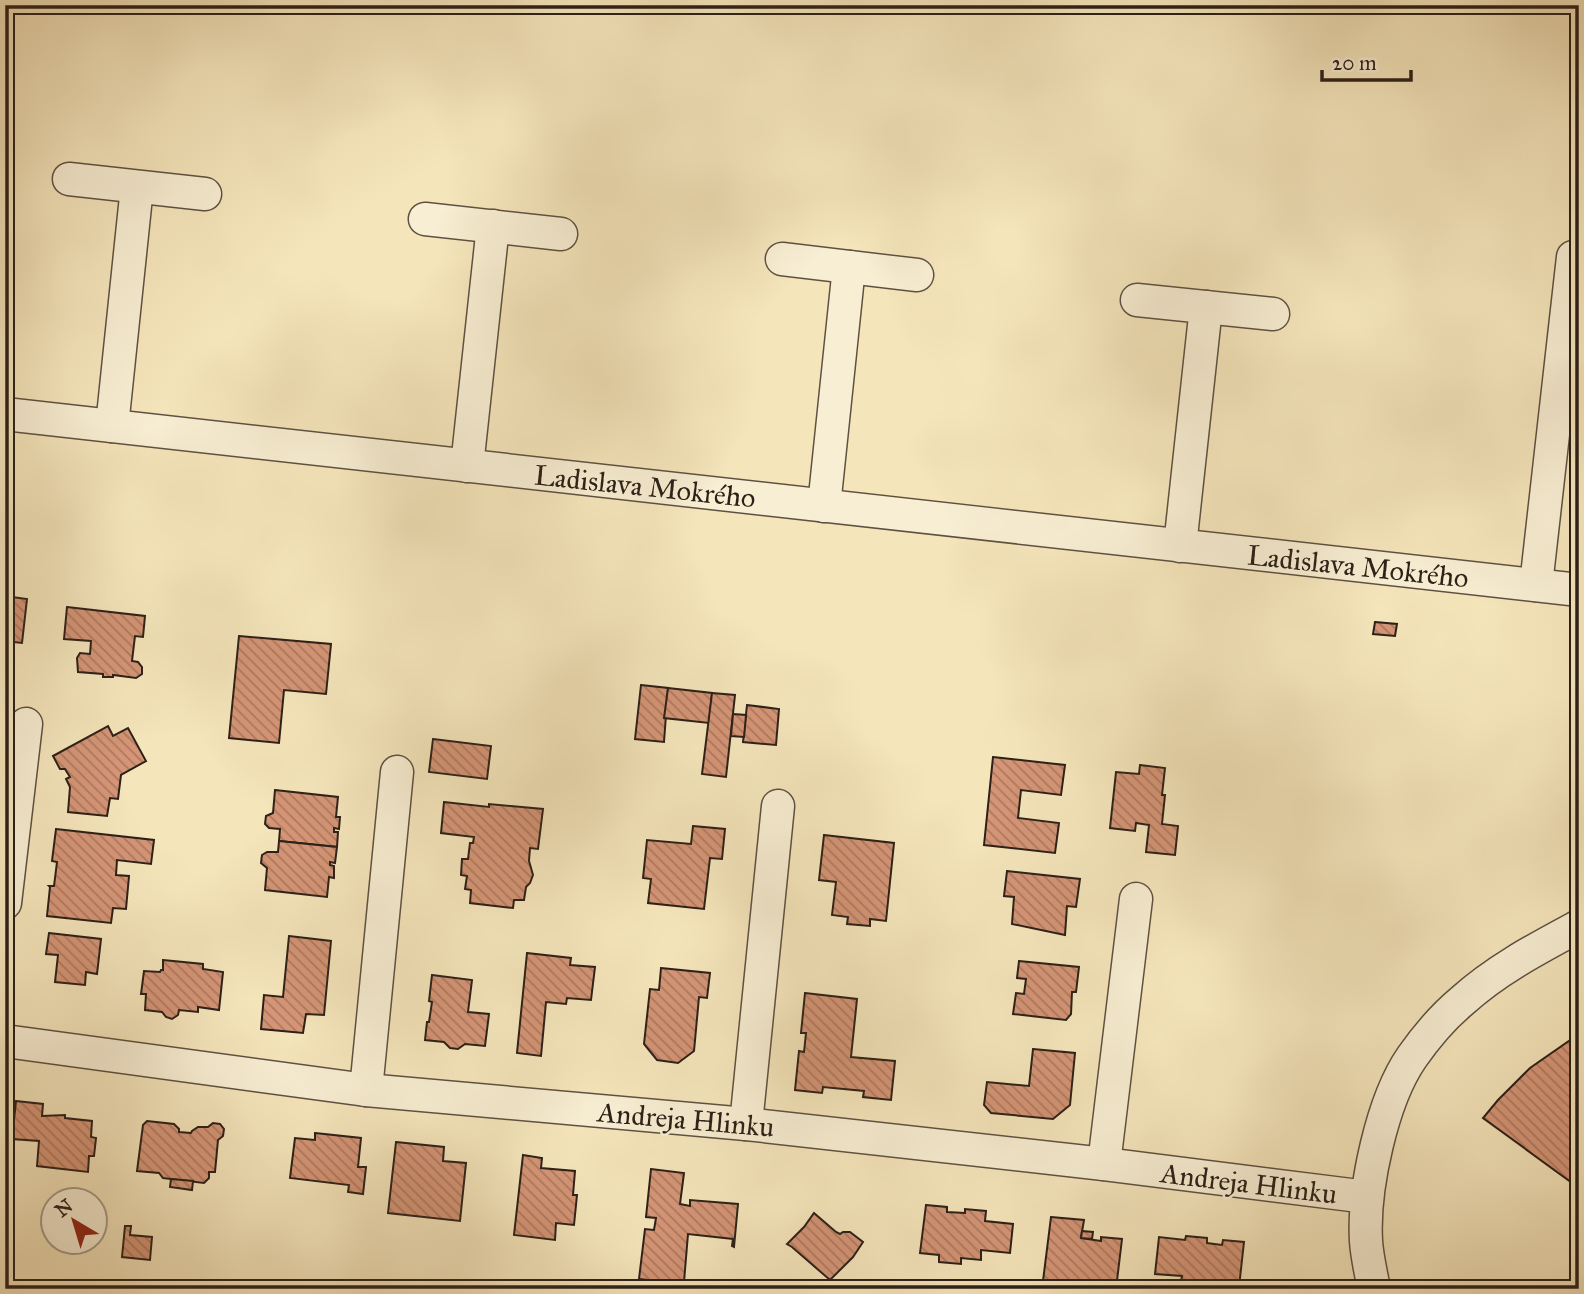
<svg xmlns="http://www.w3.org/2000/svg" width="1584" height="1294" font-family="'IM FELL Great Primer',serif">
	<defs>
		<pattern id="building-back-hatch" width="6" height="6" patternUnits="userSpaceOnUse" patternTransform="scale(1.75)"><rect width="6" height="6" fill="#d59576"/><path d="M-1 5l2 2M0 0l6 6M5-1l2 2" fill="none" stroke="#ad7960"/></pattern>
	</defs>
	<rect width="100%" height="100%" fill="#f5e5bb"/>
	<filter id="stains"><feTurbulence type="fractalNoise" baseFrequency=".00286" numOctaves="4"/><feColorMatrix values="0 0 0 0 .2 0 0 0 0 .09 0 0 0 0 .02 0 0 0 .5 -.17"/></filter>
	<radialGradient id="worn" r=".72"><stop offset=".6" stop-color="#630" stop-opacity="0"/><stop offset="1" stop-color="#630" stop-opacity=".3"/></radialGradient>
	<!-- building -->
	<g fill="url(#building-back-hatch)" stroke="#2c2018" stroke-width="2">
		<path d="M5,596l22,3 -5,44 -17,-2z"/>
		<path d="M67,607l78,9 -2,21 -8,-1 -3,25 6,1 4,5v7l-6,4 -23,-3v2h-10v-3l-25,-2 -1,-14 3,-5 10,1 1,-13 -27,-2z"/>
		<path d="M1375,622l22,2 -2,12 -22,-2z"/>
		<path d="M239,636l92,8 -5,50 -42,-4 -5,53 -50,-5z"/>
		<path d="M641,685l27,3 -4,54 -29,-3z"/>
		<path d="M668,688l44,5 -3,30 -45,-5z"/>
		<path d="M712,693l23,2 -9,82 -24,-3z"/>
		<path d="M747,705l32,4 -3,36 -33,-3z"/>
		<path d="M733,714l13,1 -2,22 -13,-1z"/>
		<path d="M108,726l5,10 15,-8 18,33 -25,14 -3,24 -8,-1 -3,18 -39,-4 2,-25 -4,-8 4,-2 -5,-8h-5l-7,-13z"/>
		<path d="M433,739l58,7 -4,33 -58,-7z"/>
		<path d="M993,757l72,8 -4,30 -40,-5 -3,28 41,5 -4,30 -71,-8z"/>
		<path d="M1140,765l25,3 -3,27h3l-3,29 16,2 -3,29 -29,-3 3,-27 -13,-2 -1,8 -25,-3 6,-56 23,2z"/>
		<path d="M275,790l63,7 -2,20h4l-1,12 -5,-1v4h4l-1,15 -58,-6 1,-12 -11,-1 -4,-4 1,-8 7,-3z"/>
		<path d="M444,802l45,5v-3l54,5 -5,40 -8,-1 -1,13 4,14 -3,8 -4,4 -2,13h-10l-1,8 -43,-5 1,-13 -6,-1 2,-13 -6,-1 1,-16h6l2,-16h3l1,-6 -33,-4z"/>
		<path d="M693,826l32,3 -3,30 -12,-1 -6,51 -56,-6 3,-24 -8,-1 4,-38 44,4z"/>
		<path d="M56,829l98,11 -3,24 -34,-4 -1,15 13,1 -3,33 -13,-1 -2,15 -64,-7 3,-29 -1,-1h5l3,-24 -5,-1z"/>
		<path d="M824,835l70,8 -8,78 -16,-2v7l-23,-2 1,-7 -16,-2 4,-33 -17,-2z"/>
		<path d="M279,841l58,6 -2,16 -5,-1v3l4,1v12l-5,-1 -2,20 -62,-7 2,-22 -6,-5 1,-8 5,-3h11z"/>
		<path d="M1007,871l73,8 -4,28 -9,-1 -2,29 -53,-11 2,-27 -10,-1z"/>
		<path d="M49,933l52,6 -4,35 -11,-2 -1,13 -30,-3 3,-27 -12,-1z"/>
		<path d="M289,936l42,5 -7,74 -18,-1 -3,19 -42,-4 3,-34 19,2z"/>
		<path d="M527,953l44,5 -1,7 25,2 -4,33 -24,-2 -1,6 -20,-2 -5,54 -24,-3z"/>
		<path d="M163,960l40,4v5l20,3 -4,38 -21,-3v5l-19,-2 -1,5 -6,4 -6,-2 -4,-5 -17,-2 1,-16h-5l3,-23 16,1 1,-2h2z"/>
		<path d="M1019,961l60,6 -3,25h-4l-1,22 -5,6 -53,-6 3,-21 8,1 2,-15 -9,-1z"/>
		<path d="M661,968l49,5 -3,25 -8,-1 -5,54 -16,12 -21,-3 -13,-16 6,-55 9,1z"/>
		<path d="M432,975l40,5 -4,32 21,2 -4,32 -20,-2 -7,5 -8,-1 -6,-6 -19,-2 2,-18h2l3,-20 -3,-1z"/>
		<path d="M805,993l52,6 -6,58 44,4 -4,39 -28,-3 1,-6 -41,-4 -1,6 -27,-3 4,-39 5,1 2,-19h-5z"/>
		<path d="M1579,1034v154l-96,-70 15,-18 32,-32z"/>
		<path d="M1033,1049l42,4 -5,52 -17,14 -62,-6 -7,-8 3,-23 42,4z"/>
		<path d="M16,1101l27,3 -1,12 23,-1v3l27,3 -1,16 5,1 -2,18h-5l-1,16 -51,-6 2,-25 -27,-2z"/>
		<path d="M147,1121l27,3 5,5v3l12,1 1,-2 6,-4h10l5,-4 7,1 4,5 -1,7 -5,4 -3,32h-6v6l-5,5 -41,-5 -4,-5 -22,-2 6,-46z"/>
		<path d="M315,1133l46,5 -3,29h8l-3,27 -15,-2 1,-7 -59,-7 5,-40 20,2z"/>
		<path d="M396,1142l48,5 -1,14 23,2 -6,58 -72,-8z"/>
		<path d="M523,1155l19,3 -1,10 34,3 -2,24h4l-3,30 -18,-2 -1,17 -41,-5z"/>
		<path d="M651,1169l33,4 -4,31 10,2v-6l48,4 -4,43 -2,-1 1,-7 -45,-5 -4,48h7l1,3 -53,-6 6,-50 9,1 2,-12 -10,-1z"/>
		<path d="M171,1179l22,2 -1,9 -22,-3z"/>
		<path d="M926,1205l21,2v5l18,1v-4l21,2 -1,10 28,3 -3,29 -29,-3v10l-20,-2v6l-22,-2v-7l-19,-2z"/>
		<path d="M814,1213l22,19 4,2 3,-2h7l13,10 -10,15 -23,23 -38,-33 -5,-3 17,-17z"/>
		<path d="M1051,1217l33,3 -3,18 20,3v-4l21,2 -6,50h-74z"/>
		<path d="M125,1226h6l-1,9 22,2 -2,23 -28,-3z"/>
		<path d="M1082,1231l11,1 -1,7 -11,-1z"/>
		<path d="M1186,1236l21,2v5l15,2 1,-5 21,2 -5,45 -18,-2 -1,4 -20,-1v-5l-19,-2 1,-5 -27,-2 4,-37 26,3z"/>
	</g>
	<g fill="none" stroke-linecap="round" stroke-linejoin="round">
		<defs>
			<g id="minor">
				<path d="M69,179l136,15"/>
				<path d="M425,219l136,15"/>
				<path d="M782,259l135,16"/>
				<path d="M1137,300l136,14"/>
				<path d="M5,414l1574,176"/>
				<path d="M112,426l25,-239"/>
				<path d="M467,466l26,-240"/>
				<path d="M824,506l25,-239"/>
				<path d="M1180,546l26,-239"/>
				<path d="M1536,585l37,-328"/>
				<path d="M5,903l21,-179"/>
				<path d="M5,1041l361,49 380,34 358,40 263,33"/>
				<path d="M366,1090l31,-318"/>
				<path d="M746,1124l32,-318"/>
				<path d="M1104,1164l32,-265"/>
				<path d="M1374,1289c-3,-16 -7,-32 -8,-48 -3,-52 16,-141 46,-184 14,-20 32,-41 50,-56 34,-31 76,-53 117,-75"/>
			</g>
		</defs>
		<!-- minor casing -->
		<use href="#minor" stroke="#5e5141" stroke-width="35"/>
		<!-- minor -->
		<use href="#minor" stroke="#f8eed3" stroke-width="32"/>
	</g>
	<g text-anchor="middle" stroke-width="5" stroke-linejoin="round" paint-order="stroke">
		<!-- street labels -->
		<g font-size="28" fill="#2c2018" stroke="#f8eed3">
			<text transform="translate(645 486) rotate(6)" y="10">Ladislava Mokrého</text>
			<text transform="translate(1358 566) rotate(6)" y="10">Ladislava Mokrého</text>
			<text transform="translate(686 1119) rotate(5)" y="10">Andreja Hlinku</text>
			<text transform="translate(1249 1183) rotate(7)" y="10">Andreja Hlinku</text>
		</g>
	</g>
	<!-- margin -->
	<rect width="1584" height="1294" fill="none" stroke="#f5e5bb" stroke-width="28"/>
	<rect x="7" y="7" width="1570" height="1280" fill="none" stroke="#2c2018" stroke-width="3.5"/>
	<rect x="14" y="14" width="1556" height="1266" fill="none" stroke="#2c2018" stroke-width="2"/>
	<!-- north arrow -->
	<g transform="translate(74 1221) rotate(322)"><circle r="33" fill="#f8eed3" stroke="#a69c88" stroke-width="2"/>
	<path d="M0-5L12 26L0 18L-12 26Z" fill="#8f2418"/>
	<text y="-10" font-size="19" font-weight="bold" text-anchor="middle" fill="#2c2018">N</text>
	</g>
	<!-- scale -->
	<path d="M1322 70v10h89v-10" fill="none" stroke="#2c2018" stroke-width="3.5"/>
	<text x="1332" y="70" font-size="21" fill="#2c2018" stroke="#f8eed3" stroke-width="5" paint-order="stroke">20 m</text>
	<rect width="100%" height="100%" filter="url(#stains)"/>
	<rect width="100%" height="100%" fill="url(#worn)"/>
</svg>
